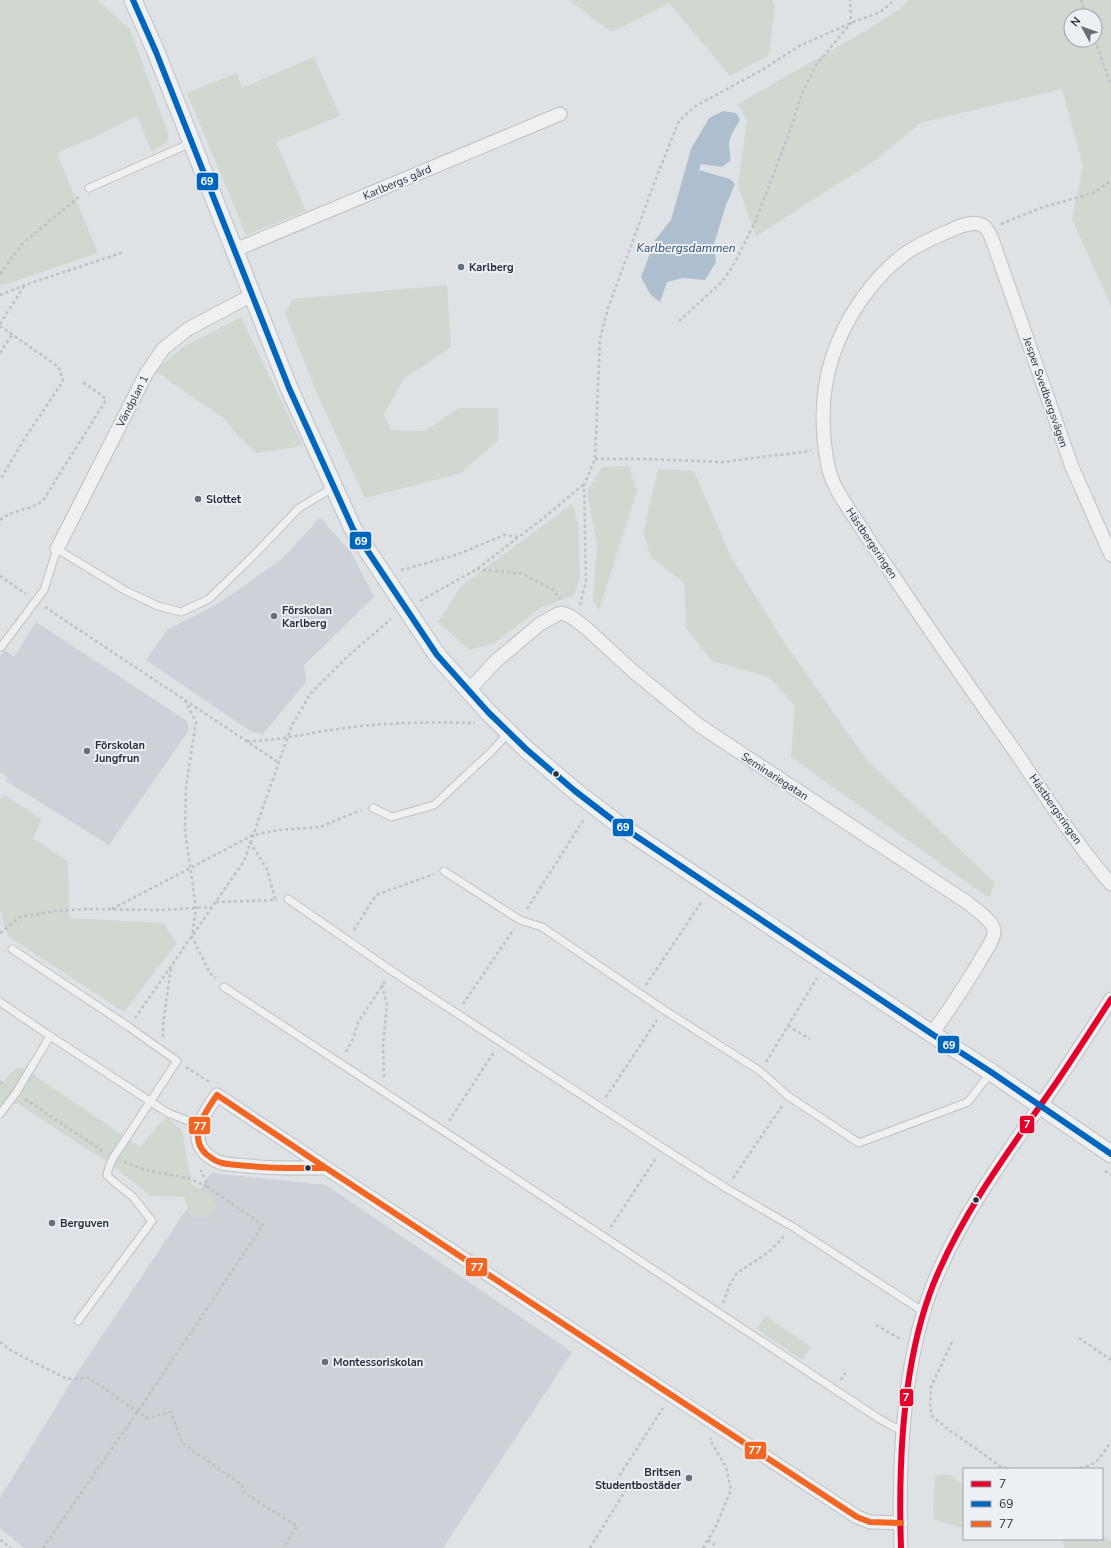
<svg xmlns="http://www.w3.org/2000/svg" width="1111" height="1548" font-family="'Nunito Sans',sans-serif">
	<rect width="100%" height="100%" fill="#dfe2e5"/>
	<!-- built -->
	<g fill="#cdd1d8">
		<path d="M320,518l31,34 23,45 -70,68 2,17 -43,52 -13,-3 -104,-71 21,-30 52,-27 63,-44z"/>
		<path d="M36,622l151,99 2,9 -80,115 -103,-64 2,-3 -8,-6v-116l5,-6 9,7z"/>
		<path d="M211,1173l115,12 246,167 -129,196h-419l-24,-20v-30l77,-125z"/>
	</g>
	<!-- green -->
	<g fill="#d0d8d0" fill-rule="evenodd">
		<path d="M0,0h97l33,29 39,107 -3,7 -14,9 -15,-36 -38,19 -42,18 41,100 -98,33z"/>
		<path d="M568,0h204l3,5 -6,50 -39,21 -61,-73 -57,29z"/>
		<path d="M908,0h203v306l-39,-87 11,-53 -21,-77 -142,34 -43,36 -121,77 -18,-50 9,-66 -9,-16 127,-73 37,-23zM1071,16h24v24h-24z"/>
		<path d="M314,57l26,59 -64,26 30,69 -60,24 -59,-142 50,-20 5,15z"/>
		<path d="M447,285l4,62 -47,32 -20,35 7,16 34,1 34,-23h39l1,31 -38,34 -96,25 -46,-100 -34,-85 8,-14z"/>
		<path d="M241,317l62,129 -47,7 -19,-18 -12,-16 -70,-48 28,-24z"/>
		<path d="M629,466l8,25 -38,119 -6,-10 4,-55 -10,-54 15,-24z"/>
		<path d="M658,469l36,2 37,86 53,85 82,117 129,124 -6,15 -198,-141 4,-51 -26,-29 -57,-16 -26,-33 -2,-45 -33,-26 -8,-24z"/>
		<path d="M572,504l7,23 1,51 -6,17 -34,13 -45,35 -26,7 -31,-28 23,-36z"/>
		<path d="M4,795l38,24 -9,19 35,24 1,56 94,5 14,20 -53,69 -116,-76 -8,-26v-111z"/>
		<path d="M16,1068h8l116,79 26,-31 16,15 10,54 18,8 7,13 -7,11h-19l-7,-20 -33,-1 -38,-30 -95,-62 -16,1 -2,-1v-20z"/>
		<path d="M765,1316l46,31 -9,13 -46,-31z"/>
		<path d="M949,1474l15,11v41l-6,1 -25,-8 2,-43z"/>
		<path d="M1102,1536l9,5v7h-47l-1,-9h39z"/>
	</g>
	<!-- water -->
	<path fill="#adbecf" d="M723,111l13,2 4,7c-4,7 -11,16 -11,25 0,6 2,10 1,16l-8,6 -21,-3 -2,6 31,9 5,5 -9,21 -12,39 2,18 -11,18 -22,-2 -16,4 -7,20 -10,-8 -9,-17 14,-37 16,-20 20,-71 18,-31z"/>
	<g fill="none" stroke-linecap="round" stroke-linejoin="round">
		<defs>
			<g id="service">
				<path d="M89,188l102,-45"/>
				<path d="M1,647l43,-57 13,-41 69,42 32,15 23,6 28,-13 45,-44 45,-47 35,-21"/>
				<path d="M373,808l19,9 42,-12 58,-54 17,-19"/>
				<path d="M444,871l76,49 22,7 122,83 96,61 28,25 71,47 109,-41 23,-30"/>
				<path d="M288,899l104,72 271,177 63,40 67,39 131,85"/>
				<path d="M12,949l117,78 48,34 -64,97 -4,9 -2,8 6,6 20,16 19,24 -74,100"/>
				<path d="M224,987c219,142 436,288 654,431l14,8 11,5"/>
				<path d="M0,1002l50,34 118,77 31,12"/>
				<path d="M0,1114l16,-21 34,-57"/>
			</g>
			<g id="minor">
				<path d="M235,250l325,-136"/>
				<path d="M57,549l89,-175 17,-25 25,-20 64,-34"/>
				<path d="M1111,555l-39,-88 -73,-208c-3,-8 -9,-31 -17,-34 -10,-5 -24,2 -33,6 -14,6 -30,13 -43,22 -34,25 -61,65 -74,105 -11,35 -11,73 -4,108 4,20 17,37 28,54 11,17 22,34 34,51 42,63 85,124 129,186 29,43 58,88 92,127"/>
				<path d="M469,690l27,-29 44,-37 18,-10 4,-1 8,3 16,12 48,44 66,54 268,177c7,6 26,18 26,29 0,8 -8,18 -12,25 -15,27 -33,52 -50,77"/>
				<path d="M326,1168l-109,-73c-11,16 -30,41 -11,59 5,4 10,8 16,9 9,2 18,2 27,3 26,3 51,2 77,2l531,349 13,5 31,1"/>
				<path d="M901,1548c-3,-88 1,-194 37,-275 30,-69 76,-129 118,-190 19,-28 37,-56 55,-84"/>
			</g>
			<path id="tertiary" d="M133,0l23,52 133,336 64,141 84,126 51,57 38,37 49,42 43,33 314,210 59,38 120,82"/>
		</defs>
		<!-- service casing -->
		<use href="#service" stroke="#bec0c3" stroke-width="9"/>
		<!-- minor casing -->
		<use href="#minor" stroke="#bec0c3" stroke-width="15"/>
		<!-- tertiary casing -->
		<use href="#tertiary" stroke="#bec0c3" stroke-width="19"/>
		<!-- path -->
		<g stroke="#bec0c4" stroke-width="2.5" stroke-dasharray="3 3" stroke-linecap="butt">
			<path d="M1081,0l5,16"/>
			<path d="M1095,40l16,46"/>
			<path d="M1001,224l39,-16 53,-15 18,-12"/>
			<path d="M0,274l22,-30 58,-48"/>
			<path d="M0,295l25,-10 99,-33"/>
			<path d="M679,321l43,-39 11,-16 23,-46 36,-95 9,-29 15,-31 35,-42 -1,-23"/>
			<path d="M0,324l24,-38"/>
			<path d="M0,326l59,41 4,14 -38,57 -25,42"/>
			<path d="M0,353l12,-18"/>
			<path d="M595,459h51l76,3 89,-11"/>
			<path d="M0,520c14,-12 33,-9 44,-21l62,-99 -3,-4 -21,-14"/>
			<path d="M477,569l46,5 30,16 7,9"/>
			<path d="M401,570l55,-15 48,-20 15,2"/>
			<path d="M0,576l26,18"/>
			<path d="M420,601l57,-32 69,-53 37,-31"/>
			<path d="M580,605l6,-24 -2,-96 11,-26 5,-120 8,-31 47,-127 24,-60 15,-14 68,-37 37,-24 52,-23 29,-11 15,-12"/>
			<path d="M45,607l233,155"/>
			<path d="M185,700l11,22 -10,64 -1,45 11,77 -4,29 18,36 6,5"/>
			<path d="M247,741c32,0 60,-8 91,-12 45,-7 91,-7 137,-6"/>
			<path d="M250,842l17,27 8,30"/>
			<path d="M216,902l61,-2"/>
			<path d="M112,909l141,-74 26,-5 41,-3 41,-17"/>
			<path d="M527,909l57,-90"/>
			<path d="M354,930l22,-35 58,-21"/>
			<path d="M0,933l20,-16 35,-6 33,-2 72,1 52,-3"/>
			<path d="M382,985l5,19 -4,40 1,33"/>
			<path d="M646,985l56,-84"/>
			<path d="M463,1004l51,-75"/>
			<path d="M135,1018l109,-157 48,-136 19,-32 36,-36 44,-38"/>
			<path d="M788,1026l22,13"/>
			<path d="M163,1037v-12l8,-58"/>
			<path d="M346,1052l7,-13 5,-17 28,-42"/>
			<path d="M766,1062l51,-84"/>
			<path d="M186,1067l25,16"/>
			<path d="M0,1082l6,4"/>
			<path d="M606,1097l51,-77"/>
			<path d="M25,1099l79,53"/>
			<path d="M449,1121l45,-69"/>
			<path d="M124,1162l21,8 43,8 21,10"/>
			<path d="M1105,1171l6,4"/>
			<path d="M733,1178l49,-72"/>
			<path d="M611,1227l45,-69"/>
			<path d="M723,1303l7,-19 7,-11 32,-21 15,-16"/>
			<path d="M876,1325l26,15"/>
			<path d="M1079,1338l32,22"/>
			<path d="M0,1342l12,9 55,28 22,-1 58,40 24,-6 11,31 60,42 2,8 53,33 -14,22"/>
			<path d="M952,1342l-21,45 -1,20 2,9 17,14 25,17 27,20 11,2"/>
			<path d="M841,1380l4,-7"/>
			<path d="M1074,1469c23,-3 24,-9 37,-27"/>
			<path d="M0,1540l11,8"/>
			<path d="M708,1540l6,4 -3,4"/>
			<path d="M43,1548l95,-137 125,-186 -54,-37 -8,-18"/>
			<path d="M590,1548l37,-60 -11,-7 47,-73"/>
			<path d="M703,1548l13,-22 15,-36 -5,-23 -16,-27 1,-2"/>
		</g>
		<!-- service -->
		<use href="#service" stroke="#eef0f1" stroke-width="7"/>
		<!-- minor -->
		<use href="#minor" stroke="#eef0f1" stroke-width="13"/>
		<!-- tertiary -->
		<use href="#tertiary" stroke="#eef0f1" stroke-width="17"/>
		<defs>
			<path id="bus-1" d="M901,1548c-3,-88 1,-194 37,-275 30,-69 76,-129 118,-190 19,-28 37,-56 55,-84"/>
			<path id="bus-2" d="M133,0l23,52 133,336 64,141 84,126 51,57 38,37 49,42 43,33 314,210 59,38 120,82"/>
			<path id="bus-3" d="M326,1168l-109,-73c-11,16 -30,41 -11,59 5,4 10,8 16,9 9,2 18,2 27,3 26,3 51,2 77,2l531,349 13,5 31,1"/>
		</defs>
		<!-- bus-1 casing -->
		<use href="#bus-1" stroke="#ecf0f4" stroke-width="9"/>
		<!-- bus-2 casing -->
		<use href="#bus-2" stroke="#ecf0f4" stroke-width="9"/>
		<!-- bus-3 casing -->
		<use href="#bus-3" stroke="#ecf0f4" stroke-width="9"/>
		<!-- bus-1 -->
		<use href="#bus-1" stroke="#e4002b" stroke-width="6"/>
		<!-- bus-2 -->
		<use href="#bus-2" stroke="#0065bd" stroke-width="6"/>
		<!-- bus-3 -->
		<use href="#bus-3" stroke="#f26522" stroke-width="6"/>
	</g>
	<!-- markers -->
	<g fill="#676e78" stroke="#ecf0f4" stroke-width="1.5">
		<circle cx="461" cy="267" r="4"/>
		<circle cx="198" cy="499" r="4"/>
		<circle cx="274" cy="616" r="4"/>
		<circle cx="87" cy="751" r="4"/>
		<circle cx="52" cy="1223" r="4"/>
		<circle cx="325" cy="1362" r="4"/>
		<circle cx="689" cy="1478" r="4"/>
	</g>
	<g fill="#272f3d" stroke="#ecf0f4" stroke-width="1.5">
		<circle cx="556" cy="774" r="3.5"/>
		<circle cx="308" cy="1168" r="3.5"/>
		<circle cx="976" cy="1200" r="3.5"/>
	</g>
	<g text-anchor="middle" stroke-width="4" stroke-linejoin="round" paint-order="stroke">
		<!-- street labels -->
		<g font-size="11" fill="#272f3d" stroke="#ecf0f4">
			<text transform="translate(397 182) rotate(-23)" y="4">Karlbergs gård</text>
			<text transform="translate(1046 392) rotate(71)" y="4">Jesper Svedbergsvägen</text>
			<text transform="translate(132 401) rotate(-63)" y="4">Vändplan 1</text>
			<text transform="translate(872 543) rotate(56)" y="4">Hästbergsringen</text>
			<text transform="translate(775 776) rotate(33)" y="4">Seminariegatan</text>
			<text transform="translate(1056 809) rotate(55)" y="4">Hästbergsringen</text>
		</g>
		<!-- poi labels -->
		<g font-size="11" font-weight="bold" fill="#272f3d" stroke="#ecf0f4" text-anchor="start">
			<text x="469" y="271">Karlberg</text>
			<text x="206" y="503">Slottet</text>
			<text x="282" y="614">Förskolan<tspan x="282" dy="13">Karlberg</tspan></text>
			<text x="95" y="749">Förskolan<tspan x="95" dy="13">Jungfrun</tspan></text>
			<text x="60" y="1227">Berguven</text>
			<text x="333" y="1366">Montessoriskolan</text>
			<text x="681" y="1476" text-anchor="end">Britsen<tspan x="681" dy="13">Studentbostäder</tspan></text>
		</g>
		<!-- water labels -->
		<g font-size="12" font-style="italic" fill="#324e70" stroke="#ecf0f4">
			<text x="686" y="252">Karlbergsdammen</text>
		</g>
	</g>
	<g stroke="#ecf0f4" stroke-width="1.5">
		<rect x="196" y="172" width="23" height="19" rx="4" fill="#0065bd"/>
		<rect x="349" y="531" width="23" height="19" rx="4" fill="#0065bd"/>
		<rect x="612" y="818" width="22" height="19" rx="4" fill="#0065bd"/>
		<rect x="937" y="1035" width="23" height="19" rx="4" fill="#0065bd"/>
		<rect x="1019" y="1115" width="16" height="19" rx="4" fill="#e4002b"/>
		<rect x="188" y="1116" width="23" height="19" rx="4" fill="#f26522"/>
		<rect x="465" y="1257" width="23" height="20" rx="4" fill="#f26522"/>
		<rect x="899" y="1388" width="15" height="19" rx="4" fill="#e4002b"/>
		<rect x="744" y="1441" width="23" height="19" rx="4" fill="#f26522"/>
	</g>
	<g font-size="11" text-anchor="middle" font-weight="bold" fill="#fff">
		<text x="207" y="185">69</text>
		<text x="361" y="545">69</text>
		<text x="623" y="831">69</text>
		<text x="949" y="1049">69</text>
		<text x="1027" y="1128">7</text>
		<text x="200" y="1130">77</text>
		<text x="477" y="1271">77</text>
		<text x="906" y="1401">7</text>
		<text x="755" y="1454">77</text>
	</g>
	<!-- legend -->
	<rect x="963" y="1468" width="140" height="72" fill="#ecf0f4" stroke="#9da3ab"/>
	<rect x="971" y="1481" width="20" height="6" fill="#e4002b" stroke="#9da3ab"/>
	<text x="999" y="1488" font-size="12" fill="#272f3d">7</text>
	<rect x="971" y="1501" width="20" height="6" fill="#0065bd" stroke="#9da3ab"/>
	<text x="999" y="1508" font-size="12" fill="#272f3d">69</text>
	<rect x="971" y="1521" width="20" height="6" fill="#f26522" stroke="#9da3ab"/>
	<text x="999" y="1528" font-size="12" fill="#272f3d">77</text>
	<!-- north arrow -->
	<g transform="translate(1083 28) rotate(310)"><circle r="19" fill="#ecf0f4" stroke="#9da3ab"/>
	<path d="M0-3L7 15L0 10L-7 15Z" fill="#676e78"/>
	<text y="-6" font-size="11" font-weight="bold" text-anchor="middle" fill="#272f3d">N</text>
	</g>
</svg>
